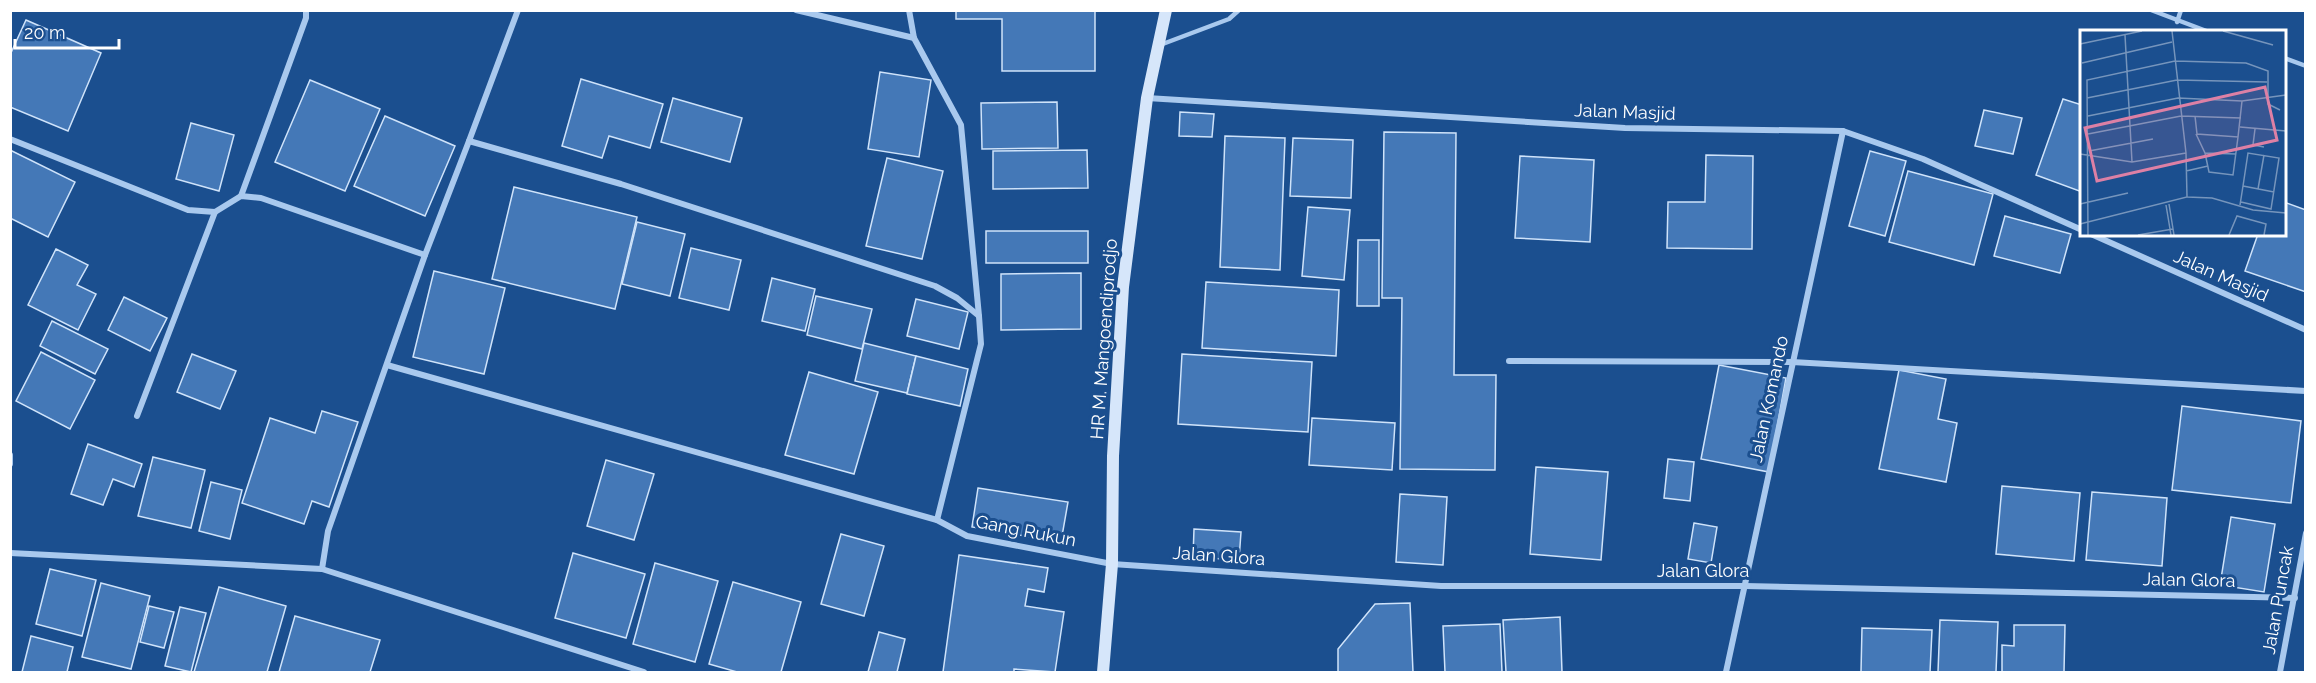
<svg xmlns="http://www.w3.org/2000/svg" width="2316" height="683" font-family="Raleway,sans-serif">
	<rect width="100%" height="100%" fill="#1b4f8f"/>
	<!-- building -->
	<g fill="#4478b7" stroke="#cfe3fa" stroke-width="1.5">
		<path d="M956,10h139v61h-93v-52h-46z"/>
		<path d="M26,20l75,33 -33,78 -58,-24v-52z"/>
		<path d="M880,72l51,8 -12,77 -51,-8z"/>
		<path d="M581,79l82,25 -13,44 -41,-12 -7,22 -40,-12z"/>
		<path d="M310,80l70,29 -35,82 -70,-29z"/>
		<path d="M673,98l69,20 -12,44 -69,-20z"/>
		<path d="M2063,99l19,6v87l-46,-17z"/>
		<path d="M1057,102l1,46 -76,1 -1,-46z"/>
		<path d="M1984,110l38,8 -9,36 -38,-8z"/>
		<path d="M1180,112l34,2 -2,23 -33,-1z"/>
		<path d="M385,116l70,30 -30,70 -71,-30z"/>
		<path d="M191,123l43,12 -15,56 -43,-12z"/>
		<path d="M1384,132l72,1 -2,242h42l-1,95 -95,-1 2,-171h-20z"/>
		<path d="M1225,136l60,2 -5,132 -60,-3z"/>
		<path d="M1293,138l60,2 -2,58 -61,-2z"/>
		<path d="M10,150l65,32 -27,55 -38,-19z"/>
		<path d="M1087,150l1,38 -95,1v-38z"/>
		<path d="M1870,151l36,10 -21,75 -36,-10z"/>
		<path d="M1706,155l47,1 -1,93 -85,-1 1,-46h37z"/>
		<path d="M1520,156l74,4 -4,82 -75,-4z"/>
		<path d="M887,158l56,13 -21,88 -56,-13z"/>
		<path d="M1908,171l85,23 -19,71 -85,-23z"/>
		<path d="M514,187l123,30 -22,92 -123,-30z"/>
		<path d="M2284,202l22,8v82l-61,-21 13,-37h26z"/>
		<path d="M1308,207l42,3 -6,70 -42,-4z"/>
		<path d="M2005,216l66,18 -11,39 -66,-17z"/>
		<path d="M637,222l48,12 -15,62 -48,-12z"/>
		<rect x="986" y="231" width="102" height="32"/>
		<path d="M1358,240h21v66h-22z"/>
		<path d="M691,248l50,12 -12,50 -50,-12z"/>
		<path d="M56,249l32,16 -11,20 19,9 -18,36 -50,-25z"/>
		<path d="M434,271l71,17 -21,86 -71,-17z"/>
		<path d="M1081,273v56l-80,1v-56z"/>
		<path d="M772,278l43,11 -10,42 -43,-10z"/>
		<path d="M1206,282l133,8 -3,66 -134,-8z"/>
		<path d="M816,296l56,13 -10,40 -55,-14z"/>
		<path d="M124,297l43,21 -17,33 -42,-21z"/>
		<path d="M916,299l52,13 -9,37 -52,-13z"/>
		<path d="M52,321l56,28 -13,25 -55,-28z"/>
		<path d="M864,343l52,13 -9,37 -52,-12z"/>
		<path d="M41,352l54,28 -25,49 -54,-28z"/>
		<path d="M192,354l44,17 -16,38 -43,-17z"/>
		<path d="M1182,354l130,8 -4,70 -130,-8z"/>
		<path d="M916,356l52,13 -8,37 -53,-12z"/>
		<path d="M1719,365l67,13 -17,94 -68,-13z"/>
		<path d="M1899,370l47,9 -8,40 19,4 -11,59 -67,-13z"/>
		<path d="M809,372l69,20 -24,82 -69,-19z"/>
		<path d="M2182,406l119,15 -10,82 -119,-13z"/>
		<path d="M322,411l36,11 -29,85 -17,-6 -8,23 -62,-21 28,-85 45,15z"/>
		<path d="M1312,418l83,5 -3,47 -83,-5z"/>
		<path d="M88,444l54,20 -8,23 -21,-8 -10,26 -32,-11z"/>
		<path d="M153,457l52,13 -14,58 -53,-12z"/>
		<path d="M1668,459l26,3 -4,39 -26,-3z"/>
		<path d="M606,460l48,14 -20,66 -47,-14z"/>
		<path d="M1536,467l72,5 -7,88 -71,-6z"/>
		<path d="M211,482l31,8 -12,49 -31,-8z"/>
		<path d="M2002,486l78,7 -6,68 -78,-7z"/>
		<path d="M978,488l90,14 -7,40 -89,-15z"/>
		<path d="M2092,492l75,6 -5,68 -76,-6z"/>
		<path d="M1400,494l47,3 -4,68 -47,-3z"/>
		<path d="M2231,517l44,7 -11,68 -44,-7z"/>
		<path d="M1694,523l23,4 -6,36 -23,-4z"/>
		<path d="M1194,529l47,3 -2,28 -46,-3z"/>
		<path d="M841,534l43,12 -20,70 -43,-12z"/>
		<path d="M573,553l72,21 -19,64 -71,-20z"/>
		<path d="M959,555l89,13 -4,24 -16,-3 -3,17 39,6 -9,60 -41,-3v3h-71z"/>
		<path d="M655,563l63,18 -23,81 -62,-18z"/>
		<path d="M50,569l46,11 -14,56 -46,-12z"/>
		<path d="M733,582l68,20 -20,70h-44l-28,-8z"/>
		<path d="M101,583l49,13 -19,73 -49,-12z"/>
		<path d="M219,587l67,19 -19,66h-73z"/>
		<path d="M1410,603l3,69h-75v-23l37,-45z"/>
		<path d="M149,606l25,6 -10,36 -24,-6z"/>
		<path d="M180,607l26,6 -15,59 -26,-6z"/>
		<path d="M295,616l85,24 -10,32h-91z"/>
		<path d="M1560,617l2,55h-56l-3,-52z"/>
		<path d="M1940,620l58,2 -2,50h-58z"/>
		<path d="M1500,624l2,48h-57l-2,-46z"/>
		<path d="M2014,625h51l-1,47h-62v-27l12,1z"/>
		<path d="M1862,628l70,2 -2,42h-69z"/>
		<path d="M879,632l26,7 -8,33h-29z"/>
		<path d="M31,636l42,11 -6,25h-45z"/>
	</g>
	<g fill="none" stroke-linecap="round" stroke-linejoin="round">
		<!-- service -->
		<g stroke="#a9c9ee" stroke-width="4.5">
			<path d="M2151,10l58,22"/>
			<path d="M2177,22l4,-12"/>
			<path d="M1160,45l69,-26 10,-9"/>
			<path d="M2284,58l22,8"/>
		</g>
		<!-- minor -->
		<g stroke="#a9c9ee" stroke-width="6">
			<path d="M796,10l118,28 47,87 18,191"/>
			<path d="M909,10l5,28"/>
			<path d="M1147,98l478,30 218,3 80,28 159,71"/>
			<path d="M10,139l178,71 27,2 26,-16 20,2 164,57"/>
			<path d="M469,141l49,-131"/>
			<path d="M241,196l65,-178v-8"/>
			<path d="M2091,234l215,96"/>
			<path d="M1509,361l283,1 514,29"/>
			<path d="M387,365l550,155 30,16 145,28 329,22h304l550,12"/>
			<path d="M137,416l78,-204"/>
			<path d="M10,455v9"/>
			<path d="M10,553l312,16 322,103"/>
			<path d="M322,569l6,-38 97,-276 44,-114 152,43 314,102 22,12 22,18 2,28 -44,176"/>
			<path d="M1726,672l117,-541"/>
			<path d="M2280,672l26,-139"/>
		</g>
		<!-- secondary -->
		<path stroke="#d6e6fa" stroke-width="12" d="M1103,672l9,-108 1,-108 10,-169 24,-189 19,-88"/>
	</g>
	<g text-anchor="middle" stroke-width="6" stroke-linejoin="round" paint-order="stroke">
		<!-- street labels -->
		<g font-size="18" fill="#fff" stroke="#1b4f8f">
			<text transform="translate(1625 112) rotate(2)" y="6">Jalan Masjid</text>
			<text transform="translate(2221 276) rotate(24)" y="6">Jalan Masjid</text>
			<text transform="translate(1104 339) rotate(-86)" y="6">HR M. Mangoendiprodjo</text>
			<text transform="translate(1769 399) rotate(-78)" y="6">Jalan Komando</text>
			<text transform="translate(1026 531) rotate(11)" y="6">Gang Rukun</text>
			<text transform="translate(1219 556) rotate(4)" y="6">Jalan Glora</text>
			<text x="1703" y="577">Jalan Glora</text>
			<text transform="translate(2189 580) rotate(1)" y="6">Jalan Glora</text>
			<text transform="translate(2278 600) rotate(-80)" y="6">Jalan Puncak</text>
		</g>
	</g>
	<!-- overview -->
	<g transform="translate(2080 30)">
		<rect width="206" height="206" fill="#1b4f8f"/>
		<path fill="none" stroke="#7695bc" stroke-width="1.5" d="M143,1l50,14M45,5l7,127M0,14l62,-13M2,33l90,-21M7,68l90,-18 90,2M8,86l90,-18 64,3 44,-6M115,86l2,18 41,3 4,-36M160,97l46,4M175,99l-2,16 11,2M8,104l93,-18 60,2M116,104l9,19 31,1M9,121l64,-12M125,123l4,19 24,3 5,-38M0,124l52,8 54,-9M106,141l22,-5M163,156l31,6M178,159l6,-34M107,167l25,1 41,12 33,3M0,174l48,-11M89,174l5,31M86,175l5,30M160,175l3,-19 5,-33 31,5 -8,51 -30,-7M0,194l107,-27 -1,-44 -14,-122M8,205l-1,-155 88,-19 71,2 22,8v33l12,6M58,205l35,-6M149,205l8,-19 29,8 -2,11"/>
		<path fill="#dd80a5" fill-opacity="0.15" stroke="#dd80a5" stroke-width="3" d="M185,57l12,53 -180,41 -12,-53z"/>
		<rect width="206" height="206" fill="none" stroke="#fff" stroke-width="3"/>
	</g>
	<!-- border -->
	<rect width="2316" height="683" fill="none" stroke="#ffffff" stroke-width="24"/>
	<!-- scale -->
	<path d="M15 39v9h104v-9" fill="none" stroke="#ffffff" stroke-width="3"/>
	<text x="24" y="39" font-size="18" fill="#ffffff" stroke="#1b4f8f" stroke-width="4.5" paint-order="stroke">20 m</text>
</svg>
